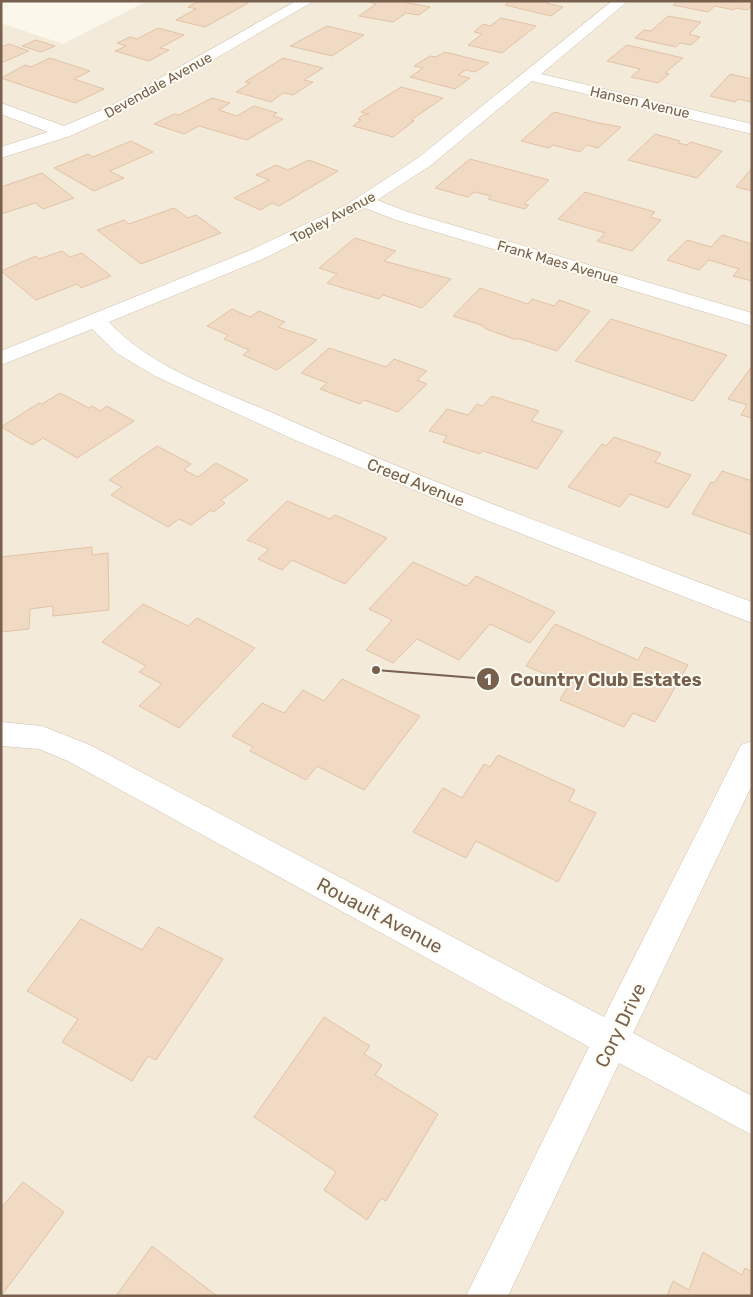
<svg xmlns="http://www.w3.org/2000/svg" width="753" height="1297" font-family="Rubik,sans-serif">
	<rect width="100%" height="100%" fill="#fcf7eb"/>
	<!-- residential -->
	<path fill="#f3eada" d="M147,1h605v1295h-751v-1273l62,21z"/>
	<!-- building -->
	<g fill="#f0dac4" stroke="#e2c3a5">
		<path d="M199,1h41l8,2 -43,24 -29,-7 20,-11 -8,-2z"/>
		<path d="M398,1l32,6 -11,8 -13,-2 -13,9 -34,-6 17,-12 -10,-3z"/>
		<path d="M510,1h38l-2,2 17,4 -12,9 -46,-11z"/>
		<path d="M677,1h75v5l-5,4 -11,-2 -2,2 -19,-4 -7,6 -35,-7z"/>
		<path d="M668,16l33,6 -12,12 11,3 -9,8 -11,-2 -4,4 -41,-9 9,-8 7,1z"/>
		<path d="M501,18l35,8 -34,27 -34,-8 14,-11 -8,-2 9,-8 7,2z"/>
		<path d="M327,26l37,9 -32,21 -42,-10z"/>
		<path d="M158,28l26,7 -24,13 9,2 -20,11 -34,-10 11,-5 -9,-3 13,-6 7,2z"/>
		<path d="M36,40l19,6 -14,6 -19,-6z"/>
		<path d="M9,44l20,7 -28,12v-16z"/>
		<path d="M627,45l56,13 -18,15 4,1 -11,9 -27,-6 9,-8 -33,-8z"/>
		<path d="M445,52l44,11 -14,9 -9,-2 -8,5 12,3 -15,11 -45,-12 13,-9 -9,-2 16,-10 6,1z"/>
		<path d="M50,58l40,13 -16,8 30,10 -29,14 -74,-25 24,-13 6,2z"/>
		<path d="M283,58l40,10 -19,12 9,2 -20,13 -10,-2 -12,9 -35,-10 14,-9 -5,-1z"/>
		<path d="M730,74l22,5v23l-14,-3 -3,3 -25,-6z"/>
		<path d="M401,87l42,11 -32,22 3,1 -21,16 -40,-11 8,-6 -3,-1 5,-4 6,-1 -8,-2z"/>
		<path d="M212,98l18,5 -11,7 18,6 17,-10 23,7 -4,3 10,3 -36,21 -48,-14 -15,8 -30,-10 20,-10 5,1z"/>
		<path d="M554,112l45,11 22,4 -23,21 -11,-3 -7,7 -27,-7 -4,3 -28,-7z"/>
		<path d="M655,134l25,7 -2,2 9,2 4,-3 31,9 -25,27 -69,-18z"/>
		<path d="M131,141l22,11 -43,19 14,7 -30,13 -40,-23 34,-14 5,3z"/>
		<path d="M470,159l79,21 -25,24 5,1 -4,4 -37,-10 3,-3 -17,-4 -6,5 -33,-9z"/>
		<path d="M309,160l29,11 -59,35 -7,-3 -12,7 -26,-12 35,-18 -13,-5 20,-10 12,5z"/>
		<path d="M752,168v23l-16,-4z"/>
		<path d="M42,173l32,25 -31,11 -8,-6 -34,11v-27z"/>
		<path d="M585,192l70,20 -5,5 11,3 -29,31 -35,-10 8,-8 -47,-14z"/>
		<path d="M174,208l14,10 8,-3 25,18 -80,31 -44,-34 27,-10 5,4z"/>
		<path d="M722,235l30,9v37l-19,-5 6,-7 -30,-9 -10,10 -32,-10 20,-20 24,7z"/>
		<path d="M355,238l41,13 -12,10 67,18 -29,29 -39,-13 -4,4 -52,-16 10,-9 -18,-6z"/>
		<path d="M62,251l8,6 12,-4 29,23 -30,12 -4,-4 -41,16 -35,-29 35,-15 3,3z"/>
		<path d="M480,288l48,16 4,-5 22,7 5,-6 31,11 -33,40 -37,-12h-6l-28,-10 -5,-4 -28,-9z"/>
		<path d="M232,309l18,8 9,-6 26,11 -7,5 39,13 -40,30 -34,-15 6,-5 -25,-11 4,-4 -21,-9z"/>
		<path d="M611,319l116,36 -34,46 -118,-40z"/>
		<path d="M329,348l57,19 8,-8 33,12 -10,9 10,4 -29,28 -34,-12 -4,4 -40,-15 7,-6 -26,-10z"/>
		<path d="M752,366v52l-11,-3 6,-10 -19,-6z"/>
		<path d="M60,393l29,15 3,-2 8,5 7,-5 27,15 -57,37 -34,-20 -11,7 -31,-18 38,-24 3,1z"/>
		<path d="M492,396l47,15 -8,10 32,10 -26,38 -54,-18 -3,3 -37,-12 4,-6 -18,-5 18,-22 21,6 9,-11 6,2z"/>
		<path d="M614,437l47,16 -6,9 36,13 -23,33 -38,-14 -10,13 -52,-20 34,-43 4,2z"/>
		<path d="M157,446l34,18 -7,6 14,7 18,-14 32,17 -27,20 4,3 -11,9 -3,-2 -20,15 -12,-6 -11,8 -57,-32 11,-8 -13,-7z"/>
		<path d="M722,471l30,10v54l-60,-21 19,-32 3,1z"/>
		<path d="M287,501l43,18 5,-4 52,23 -42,46 -53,-24 -10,10 -24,-11 11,-10 -22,-9z"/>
		<path d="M92,547v8l16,-2 1,57 -56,6v-10l-23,3 -1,20 -28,3v-75z"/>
		<path d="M413,562l54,24 9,-10 79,36 -25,31 -40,-19 -31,36 -42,-21 -24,24 -27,-13 26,-30 -23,-11z"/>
		<path d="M143,604l45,22 9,-8 58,30 -76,80 -40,-22 23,-22 -23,-12 7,-6 -44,-24z"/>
		<path d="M555,624l83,36 7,-13 43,18 -33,57 -22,-9 -9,14 -64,-27 9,-16 -43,-18z"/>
		<path d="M342,679l78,37 -56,74 -47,-24 -11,14 -56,-29 3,-4 -21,-11 30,-33 22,10 19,-23 21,11z"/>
		<path d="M498,755l77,35 -6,11 27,12 -38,69 -82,-41 -10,17 -53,-26 30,-44 19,10 22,-34 6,3z"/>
		<path d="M81,919l61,31 16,-23 65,32 -67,101 -8,-4 -16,25 -70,-39 16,-23 -51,-28z"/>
		<path d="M324,1017l46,29 -6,8 18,11 -7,10 63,39 -52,87 -5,-3 -14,22 -43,-30 12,-18 -82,-55z"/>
		<path d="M23,1182l41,30 -63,84v-88z"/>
		<path d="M152,1246l65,50h-101z"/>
		<path d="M703,1252l39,23 3,-7 7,4v24h-85l6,-15 16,9z"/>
	</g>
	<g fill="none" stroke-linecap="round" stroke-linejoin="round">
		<defs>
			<g id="street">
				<path d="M296,1h18l-193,112 -51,23 -69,22v-11l47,-15 -47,-18v-11l63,23 45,-19z"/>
				<path d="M612,1h16l-87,73 211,50v10l-220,-53 -102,85 -53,34 31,12 344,101v13l-356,-106 -31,-12 -100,50 -156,64c42,46 108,67 164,91 157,70 318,129 479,189v21l-266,-103 -191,-80 -140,-64 -37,-22 -26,-25 -91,36v-14l250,-101 95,-45 72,-47z"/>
				<path d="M1,722l41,4 48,19 514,272 137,-272 11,-4v44l-119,248 119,63v39l-133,-72 -111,233h-42l123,-249 -521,-286 -29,-12 -38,-3z"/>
			</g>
		</defs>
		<!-- street casing -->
		<use href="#street" stroke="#cec1b0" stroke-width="1"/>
		<!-- street -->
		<use href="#street" fill="#fff" fill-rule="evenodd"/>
	</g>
	<g text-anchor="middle" stroke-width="4" stroke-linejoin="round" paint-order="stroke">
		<!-- far-street labels -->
		<g font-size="14" fill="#77614e" stroke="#fefbf2">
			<text transform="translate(158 85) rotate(-29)" y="5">Devendale Avenue</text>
			<text transform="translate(640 102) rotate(13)" y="5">Hansen Avenue</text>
			<text transform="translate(333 217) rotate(-28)" y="5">Topley Avenue</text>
			<text transform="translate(558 262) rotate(16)" y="5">Frank Maes Avenue</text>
		</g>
		<!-- street labels -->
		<g font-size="16" fill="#77614e" stroke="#fefbf2">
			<text transform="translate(416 482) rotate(22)" y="6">Creed Avenue</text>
		</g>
		<!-- near-street labels -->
		<g font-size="19" fill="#77614e" stroke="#fefbf2">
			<text transform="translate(380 915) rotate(28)" y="7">Rouault Avenue</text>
			<text transform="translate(620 1025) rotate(-64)" y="7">Cory Drive</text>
		</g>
	</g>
	<!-- callouts -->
	<path fill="none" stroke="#77614e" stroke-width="2" d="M376 670L488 679"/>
	<g fill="#77614e" stroke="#fefbf2" stroke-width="2">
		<circle cx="376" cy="670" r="5"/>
		<circle cx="488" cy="679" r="12"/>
	</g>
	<g font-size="15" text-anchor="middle" font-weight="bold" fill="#fff">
		<text x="488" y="685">1</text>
	</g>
	<g font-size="18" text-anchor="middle" font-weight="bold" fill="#77614e" stroke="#fefbf2" stroke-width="4" stroke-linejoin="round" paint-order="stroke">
		<text x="606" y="686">Country Club Estates</text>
	</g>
	<!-- border -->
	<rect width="753" height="1297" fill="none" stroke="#77614e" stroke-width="5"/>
</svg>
